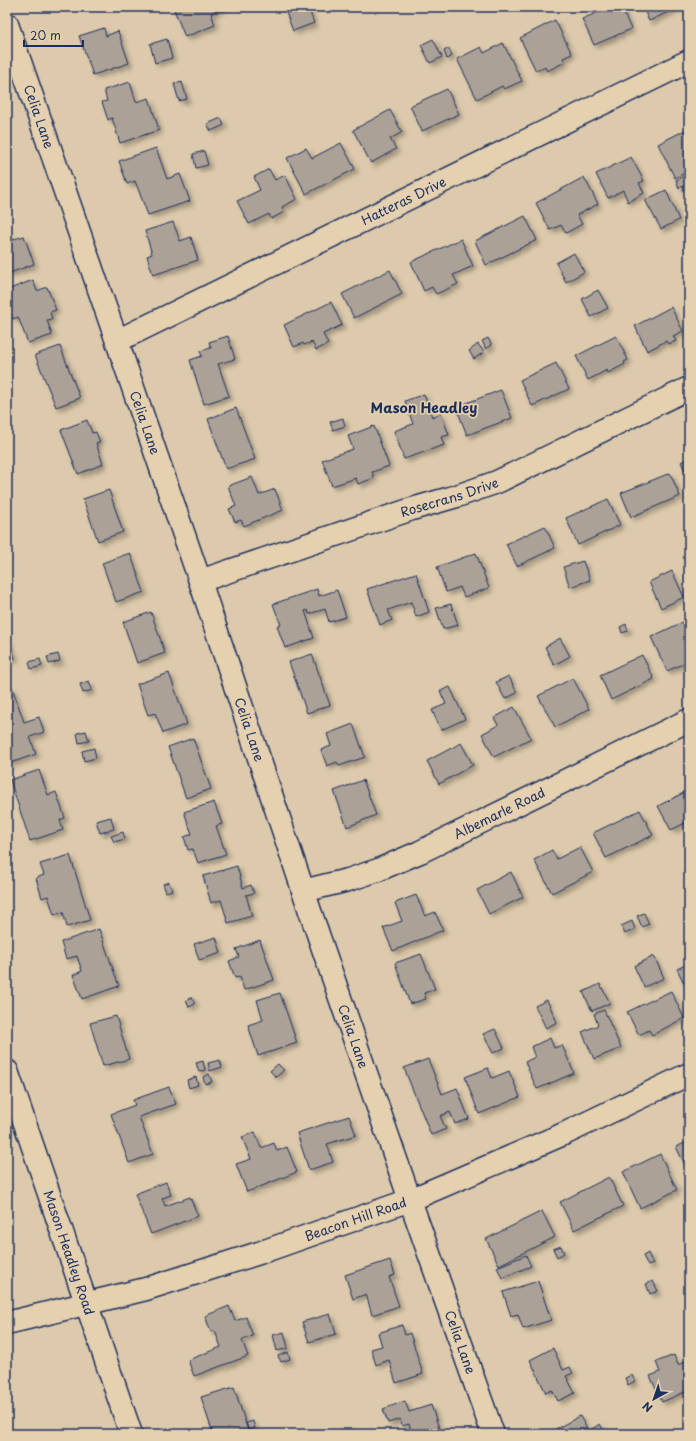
<svg xmlns="http://www.w3.org/2000/svg" width="696" height="1441" font-family="'Playpen Sans',sans-serif">
	<defs>
		<filter id="shadow"><feDropShadow dx="3.5" dy="3.5" stdDeviation="2" flood-color="#0004"/></filter>
	</defs>
	<rect width="100%" height="100%" fill="#ddcaac"/>
	<filter id="ink" filterUnits="userSpaceOnUse"><feTurbulence type="fractalNoise" baseFrequency=".025" numOctaves="2"/><feDisplacementMap in="SourceGraphic" scale="8" xChannelSelector="R" yChannelSelector="G"/><feConvolveMatrix kernelMatrix="1 2 1 2 8 2 1 2 1" color-interpolation-filters="sRGB"/></filter>
	<g filter="url(#ink)">
		<!-- building -->
		<g fill="#aba197" stroke="#1b2f5e" filter="url(#shadow)">
			<path d="M173,7h51l-13,6 4,12 -30,12z"/>
			<path d="M292,7h16l6,16 -21,8 -8,-21z"/>
			<path d="M610,7h11l10,22 -37,16 -12,-26z"/>
			<path d="M643,7h36l-30,14z"/>
			<path d="M555,20l17,34 -9,4 2,4 -18,9 -2,-4 -9,4 -16,-33z"/>
			<path d="M104,28l2,8 12,-5 11,32 -36,12 -14,-39z"/>
			<path d="M167,39l5,19 -17,5 -5,-19z"/>
			<path d="M433,39l9,18 -12,6 -9,-18z"/>
			<path d="M503,43l19,38 -18,8 -2,-3 -25,13 -20,-40 24,-12 3,6z"/>
			<path d="M449,48l3,8 -5,3 -3,-8z"/>
			<path d="M130,82l6,20 13,-4 10,32 -39,13 -8,-25 -4,2 -6,-18 5,-1 -3,-11z"/>
			<path d="M182,82l5,17 -8,2 -5,-17z"/>
			<path d="M447,89l12,25 -37,17 -12,-25z"/>
			<path d="M390,110l12,22 -12,7 6,10 -25,14 -18,-33z"/>
			<path d="M221,118l3,7 -13,6 -4,-7z"/>
			<path d="M689,128v43l-14,7 -17,-34z"/>
			<path d="M341,143l14,26 -49,25 -19,-36 19,-10 6,10z"/>
			<path d="M156,148l11,31 13,-5 10,27 -42,14 -13,-34 -8,3 -8,-23z"/>
			<path d="M204,151l4,14 -12,3 -3,-14z"/>
			<path d="M631,157l13,24 -5,2 5,10 -16,9 -5,-12 -15,8 -12,-24z"/>
			<path d="M269,169l6,11 10,-5 12,24 -15,8 2,5 -13,7 -2,-5 -20,10 -12,-23 23,-11 -6,-13z"/>
			<path d="M686,176l3,8 -10,4 -3,-8z"/>
			<path d="M584,177l14,27 -21,11 5,9 -16,9 -5,-8 -11,5 -14,-27z"/>
			<path d="M666,190l13,30 -18,9 -16,-29z"/>
			<path d="M525,216l12,24 -51,25 -11,-24z"/>
			<path d="M173,222l7,19 11,-4 7,23 -45,15 -6,-19 5,-2 -7,-23z"/>
			<path d="M7,229l4,11 13,-4 10,28 -27,10z"/>
			<path d="M461,239l12,27 -20,9 5,9 -22,10 -4,-7 -8,4 -13,-29z"/>
			<path d="M574,253l10,19 -18,10 -10,-19z"/>
			<path d="M390,270l12,24 -48,24 -12,-24z"/>
			<path d="M33,280l4,11 10,-4 9,23 -6,2 2,7 -5,1 5,15 -24,8 -10,-26 -5,2 -6,-15v-14z"/>
			<path d="M598,290l10,18 -17,9 -9,-18z"/>
			<path d="M331,302l11,23 -19,9 5,10 -12,6 -4,-8 -8,3 -1,-2 -9,4 -10,-22z"/>
			<path d="M671,307l12,24 -10,5 3,5 -8,3 -2,-3 -19,10 -12,-25z"/>
			<path d="M228,336l7,23 -17,5 11,32 -25,8 -14,-44 12,-4 -2,-5 11,-3 -2,-6z"/>
			<path d="M616,336l12,24 -4,2 1,2 -17,9 -1,-3 -19,10 -12,-24z"/>
			<path d="M488,338l4,7 -6,4 -4,-8z"/>
			<path d="M478,344l6,8 -10,7 -5,-8z"/>
			<path d="M60,346l20,52 -24,9 -21,-52z"/>
			<path d="M556,363l13,26 -37,17 -12,-26z"/>
			<path d="M501,390l11,28 -45,17 -11,-28z"/>
			<path d="M424,394l8,23 9,-4 8,22 -8,2 3,8 -40,14 -10,-28 19,-7 -8,-23z"/>
			<path d="M236,408l19,51 -29,10 -18,-50z"/>
			<path d="M343,418l2,8 -12,4 -3,-8z"/>
			<path d="M87,420l5,13 4,-1 4,10 -4,1 7,21 -25,10 -17,-44z"/>
			<path d="M374,426l15,40 -17,6 2,6 -16,6 -2,-6 -24,8 -10,-26 31,-11 -5,-13z"/>
			<path d="M689,458v22l-8,-18z"/>
			<path d="M670,473l10,23 -49,21 -10,-24z"/>
			<path d="M252,477l7,18 16,-6 8,21 -39,16 -3,-6 -6,2 -6,-13 7,-3 -8,-20z"/>
			<path d="M109,490l14,42 -25,9 -15,-42z"/>
			<path d="M608,499l12,26 -42,20 -12,-27z"/>
			<path d="M545,526l10,22 -38,18 -11,-22z"/>
			<path d="M130,553l14,39 -28,10 -14,-39z"/>
			<path d="M476,553l13,35 -25,9 -4,-10 -14,5 -9,-25z"/>
			<path d="M583,561l7,19 -20,7 -7,-20z"/>
			<path d="M672,571l12,26 -23,11 -12,-26z"/>
			<path d="M416,573l13,39 -13,5 -5,-15 -23,8 4,10 -12,5 -13,-36z"/>
			<path d="M317,589l2,7 18,-6 9,27 -17,5 -4,-13 -16,5 -1,-4 -3,1 9,27 -29,10 -8,-22 4,-1 -8,-21z"/>
			<path d="M451,604l7,21 -15,4 -7,-21z"/>
			<path d="M151,612l14,41 -28,10 -14,-41z"/>
			<path d="M687,620l2,4v37l-22,10 -16,-34z"/>
			<path d="M626,624l2,7 -6,2 -2,-6z"/>
			<path d="M560,638l10,18 -16,9 -9,-18z"/>
			<path d="M8,640l7,18 -8,3v-20z"/>
			<path d="M58,654l2,7 -11,3 -2,-7z"/>
			<path d="M312,654l18,51 -23,8 -18,-51z"/>
			<path d="M642,655l12,24 -43,21 -11,-25z"/>
			<path d="M40,659l2,7 -11,3 -2,-7z"/>
			<path d="M169,673l18,51 -24,9 -8,-20 -7,2 -11,-31z"/>
			<path d="M509,676l8,17 -12,6 -9,-17z"/>
			<path d="M573,678l16,31 -34,18 -17,-31z"/>
			<path d="M89,681l3,9 -9,3 -3,-9z"/>
			<path d="M12,687l12,35 15,-5 5,15 -14,5 6,17 -28,10 -1,-76z"/>
			<path d="M450,687l15,32 -24,11 -9,-20 14,-6 -6,-13z"/>
			<path d="M514,707l17,31 -37,19 -12,-23 16,-9 -4,-7z"/>
			<path d="M353,724l12,33 -26,9 -2,-4 -10,4 -6,-16 10,-4 -4,-12z"/>
			<path d="M86,731l3,10 -10,2 -2,-10z"/>
			<path d="M193,738l18,51 -25,9 -18,-51z"/>
			<path d="M461,743l12,22 -34,19 -12,-23z"/>
			<path d="M94,748l2,10 -12,3 -2,-10z"/>
			<path d="M39,770l9,25 8,-3 9,26 -5,2 3,10 -33,11 -20,-61z"/>
			<path d="M363,780l13,35 -29,12 -13,-36z"/>
			<path d="M689,790v31l-18,9 -13,-24z"/>
			<path d="M214,802l8,22 -6,2 10,28 -28,9 -5,-14 -5,1 -4,-13 8,-3 -8,-22z"/>
			<path d="M640,810l13,25 -47,23 -13,-25z"/>
			<path d="M111,817l3,12 -14,4 -4,-12z"/>
			<path d="M123,832l2,7 -11,3 -3,-6z"/>
			<path d="M580,847l13,25 -41,21 -18,-33 18,-10 5,9z"/>
			<path d="M70,855l20,65 -23,7 -4,-15 -9,3 -6,-19 -6,2 -6,-20 8,-3 -4,-11z"/>
			<path d="M237,866l6,22 8,-3 3,8 -8,2 6,21 -24,7 -7,-23 -10,3 -8,-27z"/>
			<path d="M511,872l12,25 -34,17 -12,-24z"/>
			<path d="M169,882l3,8 -6,2 -3,-8z"/>
			<path d="M416,895l9,21 10,-4 8,18 -50,21 -10,-23 19,-7 -7,-18z"/>
			<path d="M644,913l5,11 -7,3 -5,-11z"/>
			<path d="M632,921l3,8 -10,5 -4,-8z"/>
			<path d="M99,929l20,57 -37,13 -9,-24 9,-4 -5,-15 -11,3 -5,-17z"/>
			<path d="M216,937l5,16 -22,7 -5,-16z"/>
			<path d="M260,940l14,40 -30,10 -4,-13 -5,1 -6,-17 10,-4 -3,-8z"/>
			<path d="M421,954l14,35 -11,4 2,6 -16,5 -15,-41z"/>
			<path d="M654,956l10,22 -20,9 -10,-21z"/>
			<path d="M689,963v30l-12,-24z"/>
			<path d="M600,984l10,19 -18,8 -9,-19z"/>
			<path d="M671,991l13,27 -32,17 -3,-5 -10,5 -12,-23z"/>
			<path d="M280,993l17,50 -39,13 -10,-31 15,-5 -6,-20z"/>
			<path d="M192,997l3,7 -6,3 -3,-7z"/>
			<path d="M547,1000l10,22 -11,6 -11,-22z"/>
			<path d="M604,1010l17,38 -27,11 -12,-27 16,-7 -4,-11z"/>
			<path d="M116,1016l13,43 -26,7 -13,-43z"/>
			<path d="M495,1029l9,19 -11,5 -10,-19z"/>
			<path d="M550,1038l4,10 8,-3 12,28 -37,16 -12,-27 10,-5 -4,-10z"/>
			<path d="M428,1059l14,35 15,-6 12,31 -14,5 -5,-12 -10,4 6,13 -15,6 -27,-67z"/>
			<path d="M220,1060l2,7 -12,4 -2,-8z"/>
			<path d="M203,1061l2,9 -6,2 -3,-9z"/>
			<path d="M278,1064l6,6 -8,7 -6,-6z"/>
			<path d="M488,1068l4,10 17,-7 11,26 -41,17 -14,-37z"/>
			<path d="M209,1074l3,8 -7,2 -2,-7z"/>
			<path d="M196,1077l2,8 -9,3 -2,-8z"/>
			<path d="M169,1087l7,17 -37,13 14,37 -24,9 -18,-49 24,-9 -2,-5z"/>
			<path d="M349,1116l7,19 -29,9 6,18 -24,8 -12,-37z"/>
			<path d="M255,1132l6,16 13,-5 3,8 10,-4 10,25 -50,20 -11,-28 15,-5 -9,-22z"/>
			<path d="M689,1141v31l-13,-25z"/>
			<path d="M660,1154l17,36 -37,18 -17,-36z"/>
			<path d="M609,1177l14,29 -49,24 -14,-28z"/>
			<path d="M166,1182l5,13 -9,3 3,8 25,-9 8,19 -47,18 -16,-40z"/>
			<path d="M542,1211l13,26 -56,28 -13,-26z"/>
			<path d="M561,1246l3,7 -7,4 -4,-8z"/>
			<path d="M648,1253l5,11 -5,2 -5,-10z"/>
			<path d="M526,1255l5,11 -29,12 -5,-11z"/>
			<path d="M390,1260l5,15 -6,2 10,29 -27,9 -6,-21 -13,5 -8,-24z"/>
			<path d="M538,1281l13,39 -28,9 -5,-15 -7,2 -8,-24z"/>
			<path d="M653,1281l5,10 -8,3 -4,-10z"/>
			<path d="M229,1306l6,15 11,-4 7,19 -11,4 6,16 -54,20 -6,-16 33,-13 -6,-16 -4,1 -6,-16z"/>
			<path d="M330,1314l6,20 -27,8 -7,-20z"/>
			<path d="M402,1325l3,10 5,-2 13,41 -27,9 -7,-23 -13,5 -5,-16 11,-3 -4,-13z"/>
			<path d="M284,1332l4,16 -11,3 -4,-16z"/>
			<path d="M553,1348l10,22 7,-3 3,6 -7,3 9,17 -17,8 -6,-11 -6,3 -16,-33z"/>
			<path d="M288,1352l2,7 -9,3 -3,-6z"/>
			<path d="M674,1355l4,10 11,-5v30l-27,12 -12,-26 10,-4 -4,-10z"/>
			<path d="M632,1375l3,6 -7,4 -3,-7z"/>
			<path d="M234,1387l15,47h-36l-12,-37z"/>
			<path d="M405,1401l4,11 22,-7 10,29h-29l-3,-10 -7,2 -2,-7 -12,4 -5,-14z"/>
			<path d="M580,1416l8,15 12,-7 6,10h-52l-2,-3z"/>
			<path d="M253,1421l2,7 -6,2 -3,-7z"/>
		</g>
		<g fill="none" stroke-linecap="round" stroke-linejoin="round">
			<defs>
				<g id="minor">
					<path id="s1" d="M7,24l193,557 110,330 100,289 83,234"/>
					<path id="s2" d="M117,341l572,-280"/>
					<path id="s3" d="M200,581l212,-72 45,-13 40,-14 192,-94"/>
					<path id="s4" d="M303,891l45,-11 30,-10 42,-18 269,-132"/>
					<path id="s5" d="M7,1323l139,-34 113,-36 151,-53 156,-67 123,-59"/>
				</g>
				<g id="major">
					<path id="s6" d="M7,1071l124,363"/>
				</g>
			</defs>
			<!-- minor casing -->
			<use href="#minor" stroke="#1b2f5e" stroke-width="25"/>
			<!-- major casing -->
			<use href="#major" stroke="#1b2f5e" stroke-width="25"/>
			<!-- minor -->
			<use href="#minor" stroke="#e5d0af" stroke-width="22"/>
			<!-- major -->
			<use href="#major" stroke="#e5d0af" stroke-width="22"/>
		</g>
	</g>
	<g text-anchor="middle" stroke-width="3.5" stroke-linejoin="round" paint-order="stroke">
		<!-- street labels -->
		<g font-size="13" fill="#1b2f5e" stroke="#e5d0af">
			<text dy="5" stroke="none"><textPath href="#s1" startOffset="98">Celia Lane</textPath></text>
			<text dy="5" stroke="none"><textPath href="#s2" startOffset="319">Hatteras Drive</textPath></text>
			<text dy="5" stroke="none"><textPath href="#s1" startOffset="422">Celia Lane</textPath></text>
			<text dy="5" stroke="none"><textPath href="#s3" startOffset="263">Rosecrans Drive</textPath></text>
			<text dy="5" stroke="none"><textPath href="#s1" startOffset="746">Celia Lane</textPath></text>
			<text dy="5" stroke="none"><textPath href="#s4" startOffset="212">Albemarle Road</textPath></text>
			<text dy="5" stroke="none"><textPath href="#s1" startOffset="1070">Celia Lane</textPath></text>
			<text dy="5" stroke="none"><textPath href="#s5" startOffset="364">Beacon Hill Road</textPath></text>
			<text dy="5" stroke="none"><textPath href="#s6" startOffset="192">Mason Headley Road</textPath></text>
			<text dy="5" stroke="none"><textPath href="#s1" startOffset="1394">Celia Lane</textPath></text>
		</g>
		<!-- neighbourhood labels -->
		<g font-size="14" font-weight="bold" fill="#1b2f5e" stroke="#e5d0af">
			<text x="424" y="413">Mason Headley</text>
		</g>
	</g>
	<!-- margin -->
	<rect width="696" height="1441" fill="none" stroke="#e5d0af" stroke-width="24"/>
	<rect x="12" y="12" width="672" height="1417" fill="none" stroke="#1b2f5e" stroke-width="1.5" filter="url(#ink)"/>
	<!-- north arrow -->
	<g transform="translate(654 1399) rotate(220)" stroke="#e5d0af" stroke-width="3" paint-order="stroke">
	<path d="M0-3L7 15L0 10L-7 15Z" fill="#1b2f5e"/>
	<text y="-6" font-size="11" font-weight="bold" text-anchor="middle" fill="#1b2f5e">N</text>
	</g>
	<!-- scale -->
	<path d="M24 40v6h59v-6" fill="none" stroke="#1b2f5e" stroke-width="2"/>
	<text x="30" y="40" font-size="12" fill="#1b2f5e" stroke="#e5d0af" stroke-width="3" paint-order="stroke">20 m</text>
</svg>
